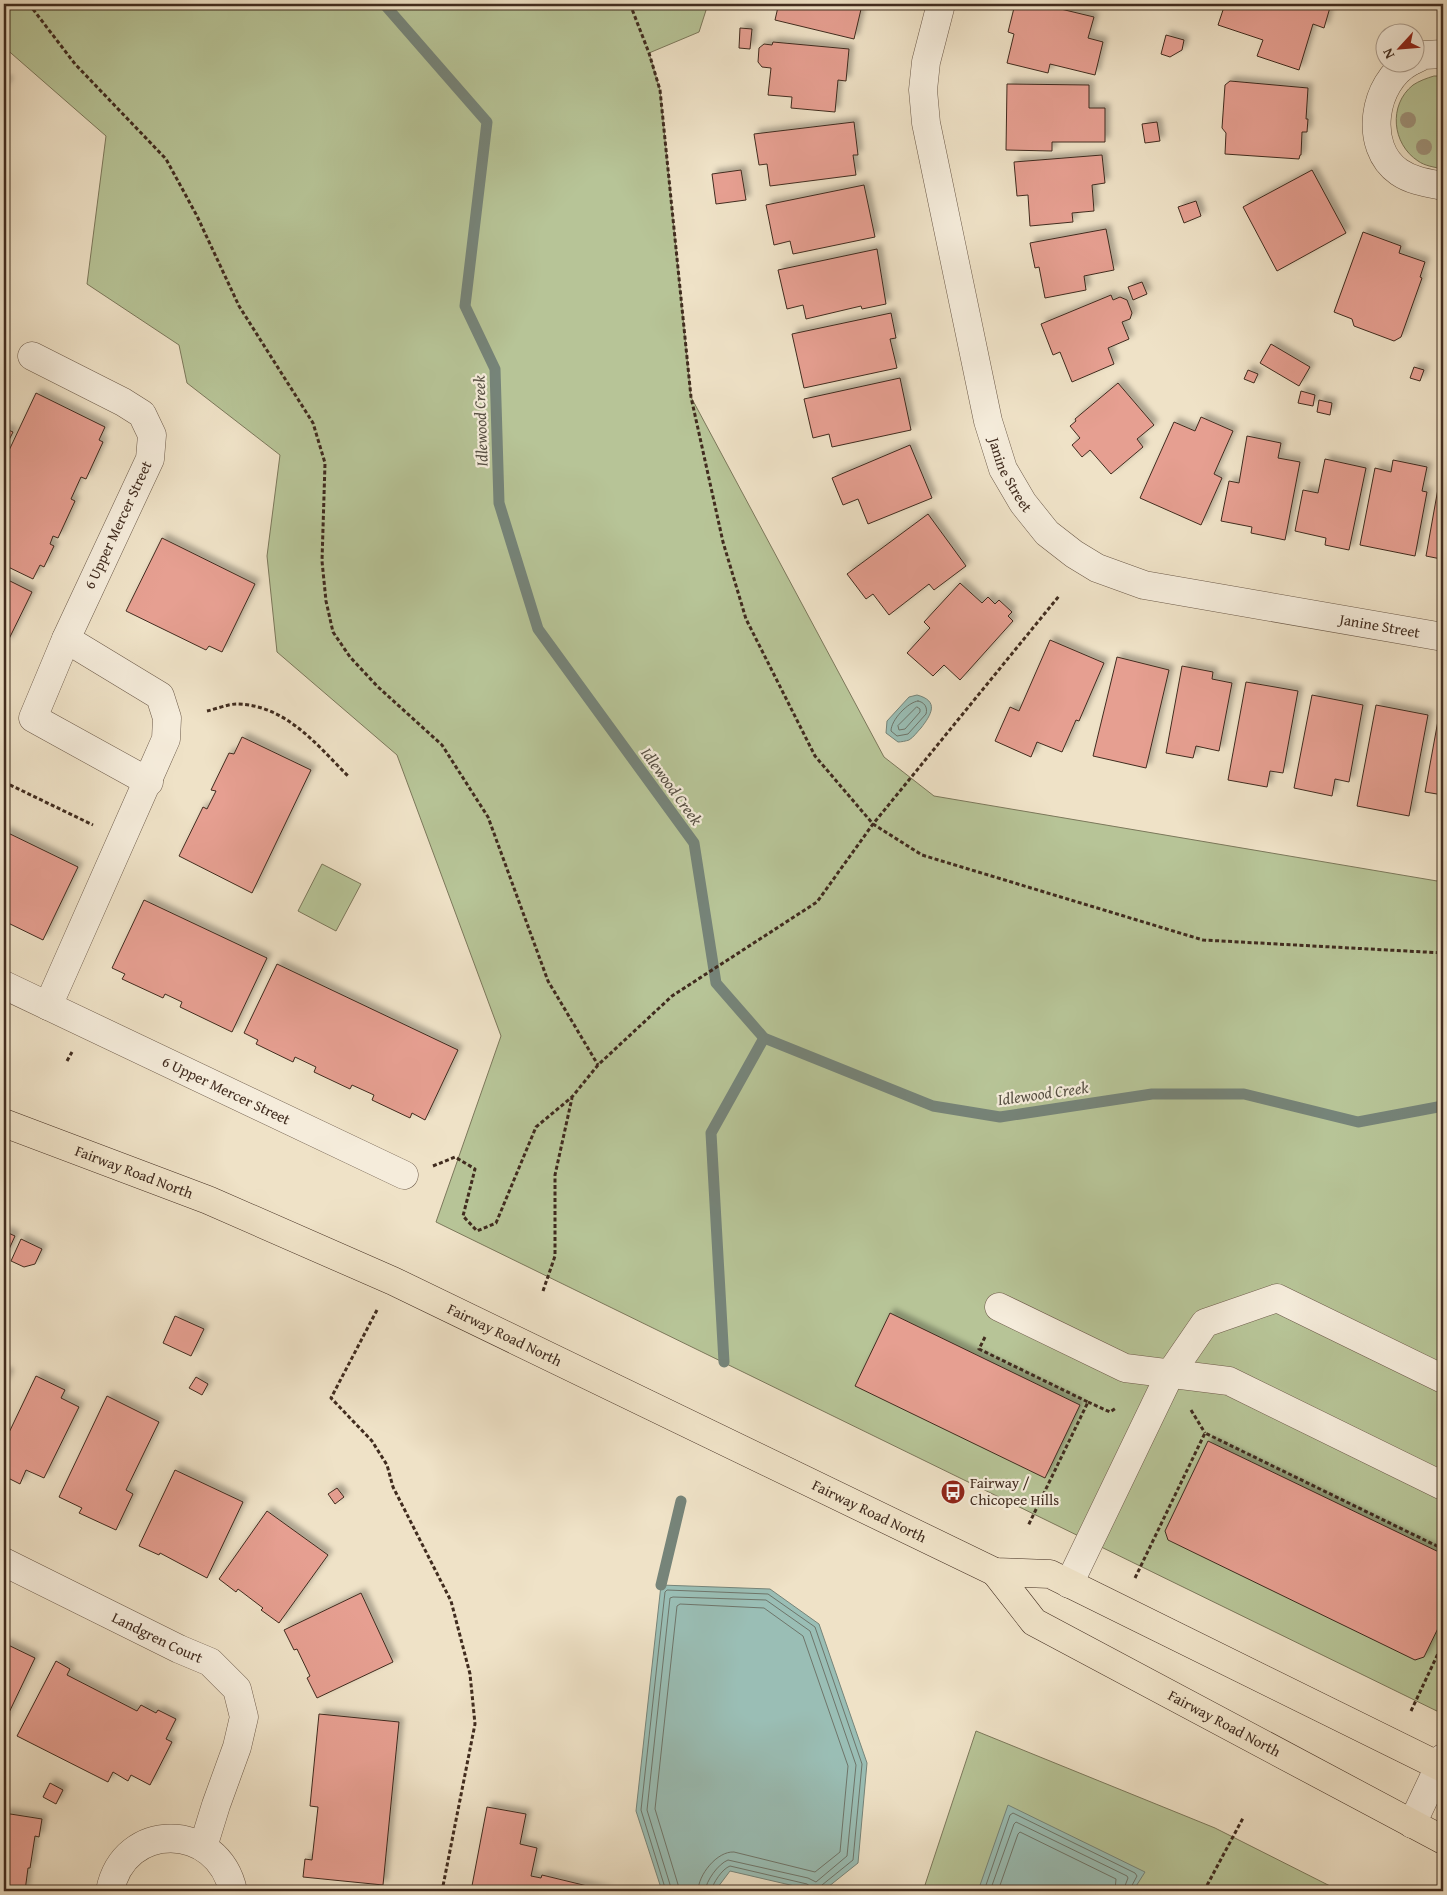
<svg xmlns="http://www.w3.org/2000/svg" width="1447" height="1895" font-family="'Gentium Book Plus',serif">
	<defs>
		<filter id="shadow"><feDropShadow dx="4.5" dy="-4.5" stdDeviation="2.5" flood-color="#0004"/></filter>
	</defs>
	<rect width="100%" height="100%" fill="#efe2c7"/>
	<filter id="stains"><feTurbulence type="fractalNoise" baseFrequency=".004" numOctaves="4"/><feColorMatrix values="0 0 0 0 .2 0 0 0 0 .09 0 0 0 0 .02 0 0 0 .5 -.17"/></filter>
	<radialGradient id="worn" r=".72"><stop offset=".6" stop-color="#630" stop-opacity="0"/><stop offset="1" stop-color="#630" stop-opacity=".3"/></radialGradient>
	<!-- green -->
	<g fill="#b7c497" stroke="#7c785b">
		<path d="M4,4h704l-9,28 -50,21 11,37 31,307 193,360 50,39 509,86v832l-1007,-492 65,-186 -104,-281 -120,-103 -10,-96 13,-101 -93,-72 -8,-38 -92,-61 19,-148 -102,-89z"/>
		<path d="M1434,76h9v93c-9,-2 -18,-3 -25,-8 -26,-17 -30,-56 -5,-76 6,-4 14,-7 21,-9z"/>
		<path d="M322,864l39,20 -25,47 -38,-20z"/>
		<path d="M976,1731l239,97 125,63h-417z"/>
	</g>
	<!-- water -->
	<g fill="#9abeb5" stroke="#768479">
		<path d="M917,695c23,6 14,20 4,33 -4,4 -7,9 -12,12 -3,1 -8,2 -11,2l-12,-9 1,-12 22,-24z"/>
		<path d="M661,1585l109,4 49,35 48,139 -9,100 -35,28h-7l-86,-20 -15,20h-53l-26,-80z"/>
		<path d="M1008,1805l137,67 -12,19h-155z"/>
	</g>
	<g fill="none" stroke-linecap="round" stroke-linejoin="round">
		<!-- shore -->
		<g stroke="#6e756a" stroke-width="1">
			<path d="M918,701c6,1 10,6 8,13l-18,20 -11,2 -6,-5c0,-11 17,-29 27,-30z"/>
			<path d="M917,707l3,2v3l-15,17 -6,1 -1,-4z"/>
			<path d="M666,1891l-25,-81 24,-218 2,-2 101,4 47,33 47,137 -9,96 -31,25 -2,6"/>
			<path d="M672,1891l-25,-81 23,-212 3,-1 93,3 44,31 46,134 -9,91 -31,26 -8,-4 -80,-18c-10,4 -22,21 -23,31"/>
			<path d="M680,1891l-25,-82 22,-203 3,-2 84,4 39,28 45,130 -8,86 -25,20 -81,-20c-17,-1 -36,23 -36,39"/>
			<path d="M711,1891c2,-8 11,-22 19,-25l77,18 4,3v4"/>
			<path d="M984,1891l26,-76 3,-2 122,60 2,3 -8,15"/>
			<path d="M990,1891l24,-67 2,-2 111,54 1,2 -5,13"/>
			<path d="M998,1891l20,-57 2,-2 96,47 -1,12"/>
		</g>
		<!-- stream -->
		<g stroke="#768479" stroke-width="11">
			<path d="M384,4l103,118 -22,184 30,63 4,134 39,126 156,214 22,140 48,55 169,68 67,11 152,-23h92l114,28 85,-16"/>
			<path d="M724,1362l-13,-229 53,-95"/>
			<path d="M661,1585l20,-84"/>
		</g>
	</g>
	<!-- building -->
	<g fill="#e69f91" stroke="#412c1f" filter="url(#shadow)">
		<path d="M765,4h100l-3,1 -8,34 -79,-19 3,-13z"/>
		<path d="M1015,4h25l54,13 -6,21 15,4 -8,33 -45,-11 -2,9 -41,-10 7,-29 -6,-2z"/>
		<path d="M1225,4h106l-7,24 -11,-4 -14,46 -42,-14 6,-16 -45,-15z"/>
		<path d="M1361,4h15l-13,4z"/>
		<path d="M740,28l12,1 -2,20 -11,-1z"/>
		<path d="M1166,35l18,5 -2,10 -12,7 -9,-3z"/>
		<path d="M773,42l76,7 -3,32 -8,-1 -3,32 -44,-4 1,-11 -24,-2 3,-27 -9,-1 -4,-5 1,-14 5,-4 8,1z"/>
		<path d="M4,79l4,2 -4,9z"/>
		<path d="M1230,81l78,7 -2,31h2l-1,13h-5l-1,23h-1l-1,4 -74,-5 1,-21 -4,-5 3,-43z"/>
		<path d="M1007,84l82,1v23h16v34h-53v9l-46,-1z"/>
		<path d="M854,122l4,33h-5l3,20 -86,11 -3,-22 -8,1 -5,-31z"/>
		<path d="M1157,122l3,19 -15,2 -3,-19z"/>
		<path d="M1102,155l3,28 -13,2 2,26 -22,2 1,9 -43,4 -2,-31 -11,1 -3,-34z"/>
		<path d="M741,170l5,30 -30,4 -4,-30z"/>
		<path d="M1312,170l34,63 -69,38 -34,-64z"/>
		<path d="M864,185l11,52 -82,17 -3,-13 -16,4 -8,-40z"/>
		<path d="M1196,201l5,15 -17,7 -6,-16z"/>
		<path d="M1106,229l8,41 -30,6 2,14 -41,8 -6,-31 -4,1 -5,-25z"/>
		<path d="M1363,232l38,14 -2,7 26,9 -5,15 2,1 -21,59 -7,4 -40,-15 -2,-7 -18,-7z"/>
		<path d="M877,249l9,55 -24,5 -1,-3 -55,13 -3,-14 -16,4 -9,-39z"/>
		<path d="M1442,267h1v78h-5z"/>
		<path d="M1142,282l5,12 -14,6 -5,-13z"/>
		<path d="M1111,295l2,5 7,-3 7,3 5,13 -2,6 -8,3 7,17 -21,9 6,16 -42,18 -12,-30 -7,3 -12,-31z"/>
		<path d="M891,313l5,25 -6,1 7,29 -93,20 -12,-54z"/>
		<path d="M1271,344l39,23 -11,19 -39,-23z"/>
		<path d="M1414,367l10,3 -4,11 -10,-3z"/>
		<path d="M1248,370l10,4 -4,9 -10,-4z"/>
		<path d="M900,378l11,52 -79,17 -3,-13 -16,4 -9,-39z"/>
		<path d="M1118,383l36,42 -17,14 6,8 -32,27 -21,-24 -8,7 -10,-12 8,-7 -10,-12 6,-5 -1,-2z"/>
		<path d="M1301,391l14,4 -2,11 -15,-3z"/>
		<path d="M36,393l69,34 -6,13 4,2 -17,37 -5,-2 -10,22 4,2 -17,37 -5,-2 -3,8 4,2 -10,21 -4,-2 -7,14 -29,-14v-104z"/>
		<path d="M1319,400l13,3 -2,12 -13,-3z"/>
		<path d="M1201,417l32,14 -19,43 8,4 -21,47 -61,-27 34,-76 21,9z"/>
		<path d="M4,428l9,4 -7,14 -2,-1z"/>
		<path d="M1247,436l34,7 -3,15 22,4 -15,78 -34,-7 1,-6 -31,-6 8,-40 10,2z"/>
		<path d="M910,445l22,53 -64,26 -10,-25 -15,6 -11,-27z"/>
		<path d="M1325,459l41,9 -17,82 -24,-5 1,-7 -31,-7 8,-41 15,3z"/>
		<path d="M1393,460l34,7 -5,24 5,1 -12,64 -55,-11 15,-77 16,4z"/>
		<path d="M1439,483l4,1v77h-2v-2l-15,-3z"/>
		<path d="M928,514l38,52 -32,24 -5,-6 -40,31 -16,-21 -7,5 -19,-25z"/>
		<path d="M162,538l93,46 -33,68 -13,-6 -3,4 -80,-39z"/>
		<path d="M4,578l28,14 -25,51 -3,-2z"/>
		<path d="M960,583l22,20 6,-6 7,7 4,-4 13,12 -4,4 5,5 -53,59 -16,-15 -11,11 -26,-23 23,-25 -6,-6z"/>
		<path d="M1050,640l54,23 -25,58 -3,-1 -14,32 -25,-10 -6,15 -36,-16 15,-34 9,4z"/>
		<path d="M1117,657l52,13 -23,98 -53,-12z"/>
		<path d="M1182,666l31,6 -1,7 20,4 -13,68 -23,-5 -3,12 -27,-5z"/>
		<path d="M1246,682l52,9 -15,82 -13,-2 -3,16 -39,-7z"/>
		<path d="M1312,695l51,10 -14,77 -14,-3 -3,17 -38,-8z"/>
		<path d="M1376,705l52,10 -19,101 -52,-10z"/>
		<path d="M1439,715l4,1v79l-18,-3z"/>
		<path d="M242,737l69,33 -59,123 -73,-37 24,-49 4,2 9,-18 -5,-1 18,-37 5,1z"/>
		<path d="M4,831l74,36 -35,73 -39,-19z"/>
		<path d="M144,900l123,58 -35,74 -52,-25 2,-5 -17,-8 -2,4 -41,-19 3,-5 -13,-6z"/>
		<path d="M277,964l181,86 -33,70 -13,-7 -2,5 -38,-18 2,-5 -22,-10 -2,4 -36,-17 2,-5 -21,-10 -2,5 -37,-18 2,-4 -14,-7z"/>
		<path d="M4,1231l11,5 -9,20 -2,-1z"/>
		<path d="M21,1239l21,10 -7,15 -11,3 -13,-6z"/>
		<path d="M890,1313l190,92 -35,73 -190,-92z"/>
		<path d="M175,1316l29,13 -13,27 -28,-13z"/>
		<path d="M4,1371l5,3 -5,11z"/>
		<path d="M36,1376l29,14 -4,8 18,9 -35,71 -18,-8 -6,14 -16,-8v-33z"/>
		<path d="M196,1377l12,7 -6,11 -13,-7z"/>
		<path d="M107,1396l52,26 -33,68 7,4 -17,36 -37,-17 3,-5 -23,-11z"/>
		<path d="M1208,1441l235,113v64l-19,39 -9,3 -247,-120 -3,-9z"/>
		<path d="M175,1470l68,32 -36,76 -47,-25 -1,2 -20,-9z"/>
		<path d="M337,1488l7,9 -9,7 -7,-10z"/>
		<path d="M267,1511l61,44 -49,68 -18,-13 2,-2 -25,-19 -2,3 -17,-13z"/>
		<path d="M361,1593l32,69 -76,36 -10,-20 3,-2 -13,-27 -3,1 -10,-20z"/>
		<path d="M4,1643l31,15 -31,65z"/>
		<path d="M56,1661l14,8 -3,6 70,36 4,-6 15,8 2,-3 18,9 -10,20 6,3 -22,43 -19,-10 -3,6 -15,-9 -5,10 -91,-46z"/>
		<path d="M319,1714l80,8 -16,163 -80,-8 2,-18 7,1 6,-53 -8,-1z"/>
		<path d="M50,1783l13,7 -7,14 -13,-7z"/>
		<path d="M487,1807l39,7 -6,30 17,4 -6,28 10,2 1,-3 66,16h-137z"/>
		<path d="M4,1813l38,6 -3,18 -4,-1 -5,32h-2l-3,23h-21z"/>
	</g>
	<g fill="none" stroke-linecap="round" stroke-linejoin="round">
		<defs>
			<g id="minor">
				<path id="s1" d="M941,4l-15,58 -3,28 3,33 62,298 15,48 20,34 24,30 27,21 23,14 47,17 299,52"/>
				<path d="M1414,60l10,-5 19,-1"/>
				<path d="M1410,62c-37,20 -47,85 -11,110 13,9 29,11 44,14"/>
				<path d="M32,356l91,46 19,12 10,21 -2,24 -84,180 -33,79 116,64"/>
				<path id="s2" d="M4,985l400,190"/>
				<path d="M48,1006l118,-267 1,-21 -7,-22 -94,-57"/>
				<path d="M999,1307l126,61 104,13 214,105"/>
				<path id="s3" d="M4,1562l175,87 31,13 27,27 7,28 -7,30 -21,58 -13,42"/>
				<path d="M1069,1584l101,-210 35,-51 72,-25 166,81"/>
				<path d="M1412,1824l31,-66"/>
				<path d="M110,1891c14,-71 108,-69 123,0"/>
			</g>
			<g id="major">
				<path id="s4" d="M4,1123l204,77 185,81 602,291 55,2 393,194"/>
				<path id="s5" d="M995,1572l39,50 409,218"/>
			</g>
		</defs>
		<!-- minor casing -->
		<use href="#minor" stroke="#6c5a49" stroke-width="29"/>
		<!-- major casing -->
		<use href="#major" stroke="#412c1f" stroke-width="29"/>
		<!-- path -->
		<g stroke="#412c1f" stroke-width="3" stroke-dasharray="4 2.5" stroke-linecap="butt">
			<path d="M29,4l46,60 91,95 31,57 42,90 74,117 12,40 -3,98 4,40 7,31 17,25 27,29 65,59 46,72 60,164 50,84"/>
			<path d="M630,4l19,49 11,37 31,307 32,145 23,77 69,137 58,68 49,31 281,85 240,13"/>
			<path d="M207,711c9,-2 21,-7 30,-7 49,1 80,41 112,73"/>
			<path d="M4,782l89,43"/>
			<path d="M67,1061l5,-9"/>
			<path d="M433,1166l22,-9 20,12 -12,47 14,15 19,-8 40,-96 36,-30 26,-32 74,-69 145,-94 56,-78 186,-228"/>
			<path d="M543,1291l12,-35v-81l17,-77"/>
			<path d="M377,1310l-46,88 41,43 15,24 6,22 58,114 19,73 5,50 -33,167"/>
			<path d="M985,1337l-6,12 109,53 -60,124"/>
			<path d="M1088,1402l22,10 6,-4"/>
			<path d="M1191,1410l14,23"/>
			<path d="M1135,1578l70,-145 238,116"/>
			<path d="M1411,1711l32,-68"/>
			<path d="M1204,1891l39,-73"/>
		</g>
		<!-- minor -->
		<use href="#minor" stroke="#f5ecdb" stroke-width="28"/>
		<!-- major -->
		<use href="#major" stroke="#efe2c7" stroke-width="28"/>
	</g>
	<!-- trees -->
	<g fill="#9f937b">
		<circle cx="1408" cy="120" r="8"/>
		<circle cx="1424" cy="147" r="8"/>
	</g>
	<!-- icons -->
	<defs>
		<symbol id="bus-disc" viewBox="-11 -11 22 22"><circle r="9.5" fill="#8f2418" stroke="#f5ecdb"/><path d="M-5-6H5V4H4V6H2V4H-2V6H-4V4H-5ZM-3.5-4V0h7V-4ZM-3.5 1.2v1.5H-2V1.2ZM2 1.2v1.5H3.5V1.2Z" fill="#fff"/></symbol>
	</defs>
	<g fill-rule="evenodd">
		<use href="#bus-disc" x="939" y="1478" width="28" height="28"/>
	</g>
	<g text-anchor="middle" stroke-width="4.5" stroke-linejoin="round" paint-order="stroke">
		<!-- street labels -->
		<g font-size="15" fill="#412c1f" stroke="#f5ecdb">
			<text dy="5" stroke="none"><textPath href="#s1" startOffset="484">Janine Street</textPath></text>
			<text transform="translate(118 525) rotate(-65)" y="5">6 Upper Mercer Street</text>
			<text dy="5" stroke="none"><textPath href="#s1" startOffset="904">Janine Street</textPath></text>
			<text dy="5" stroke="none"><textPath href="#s2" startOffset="246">6 Upper Mercer Street</textPath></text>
			<text dy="5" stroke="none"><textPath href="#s4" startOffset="139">Fairway Road North</textPath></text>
			<text dy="5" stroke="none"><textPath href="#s4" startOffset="544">Fairway Road North</textPath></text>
			<text dy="5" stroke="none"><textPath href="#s4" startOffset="949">Fairway Road North</textPath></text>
			<text dy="5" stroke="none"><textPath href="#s3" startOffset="171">Landgren Court</textPath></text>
			<text dy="5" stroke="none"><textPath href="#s5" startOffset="279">Fairway Road North</textPath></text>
		</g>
		<!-- poi labels -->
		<g font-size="15" fill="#412c1f" stroke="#f5ecdb" text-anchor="start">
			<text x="970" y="1488">Fairway /<tspan x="970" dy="17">Chicopee Hills</tspan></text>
		</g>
		<!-- water labels -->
		<g font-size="16" font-style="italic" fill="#575044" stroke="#f5ecdb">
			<text transform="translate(480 421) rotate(-92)" y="6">Idlewood Creek</text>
			<text transform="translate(672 786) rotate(54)" y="6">Idlewood Creek</text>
			<text transform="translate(1043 1093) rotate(-8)" y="6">Idlewood Creek</text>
		</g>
	</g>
	<!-- margin -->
	<rect width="1447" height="1895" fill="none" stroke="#efe2c7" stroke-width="20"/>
	<rect x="5" y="5" width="1437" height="1885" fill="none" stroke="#412c1f" stroke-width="2.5"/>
	<rect x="10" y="10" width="1427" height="1875" fill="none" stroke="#412c1f"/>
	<!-- north arrow -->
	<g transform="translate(1400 48) rotate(244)"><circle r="24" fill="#f5ecdb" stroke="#ad9f90"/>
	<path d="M0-4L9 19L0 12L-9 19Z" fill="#8f2418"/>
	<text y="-8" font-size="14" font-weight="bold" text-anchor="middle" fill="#412c1f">N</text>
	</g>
	<rect width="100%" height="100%" filter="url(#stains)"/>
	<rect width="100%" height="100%" fill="url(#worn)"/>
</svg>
